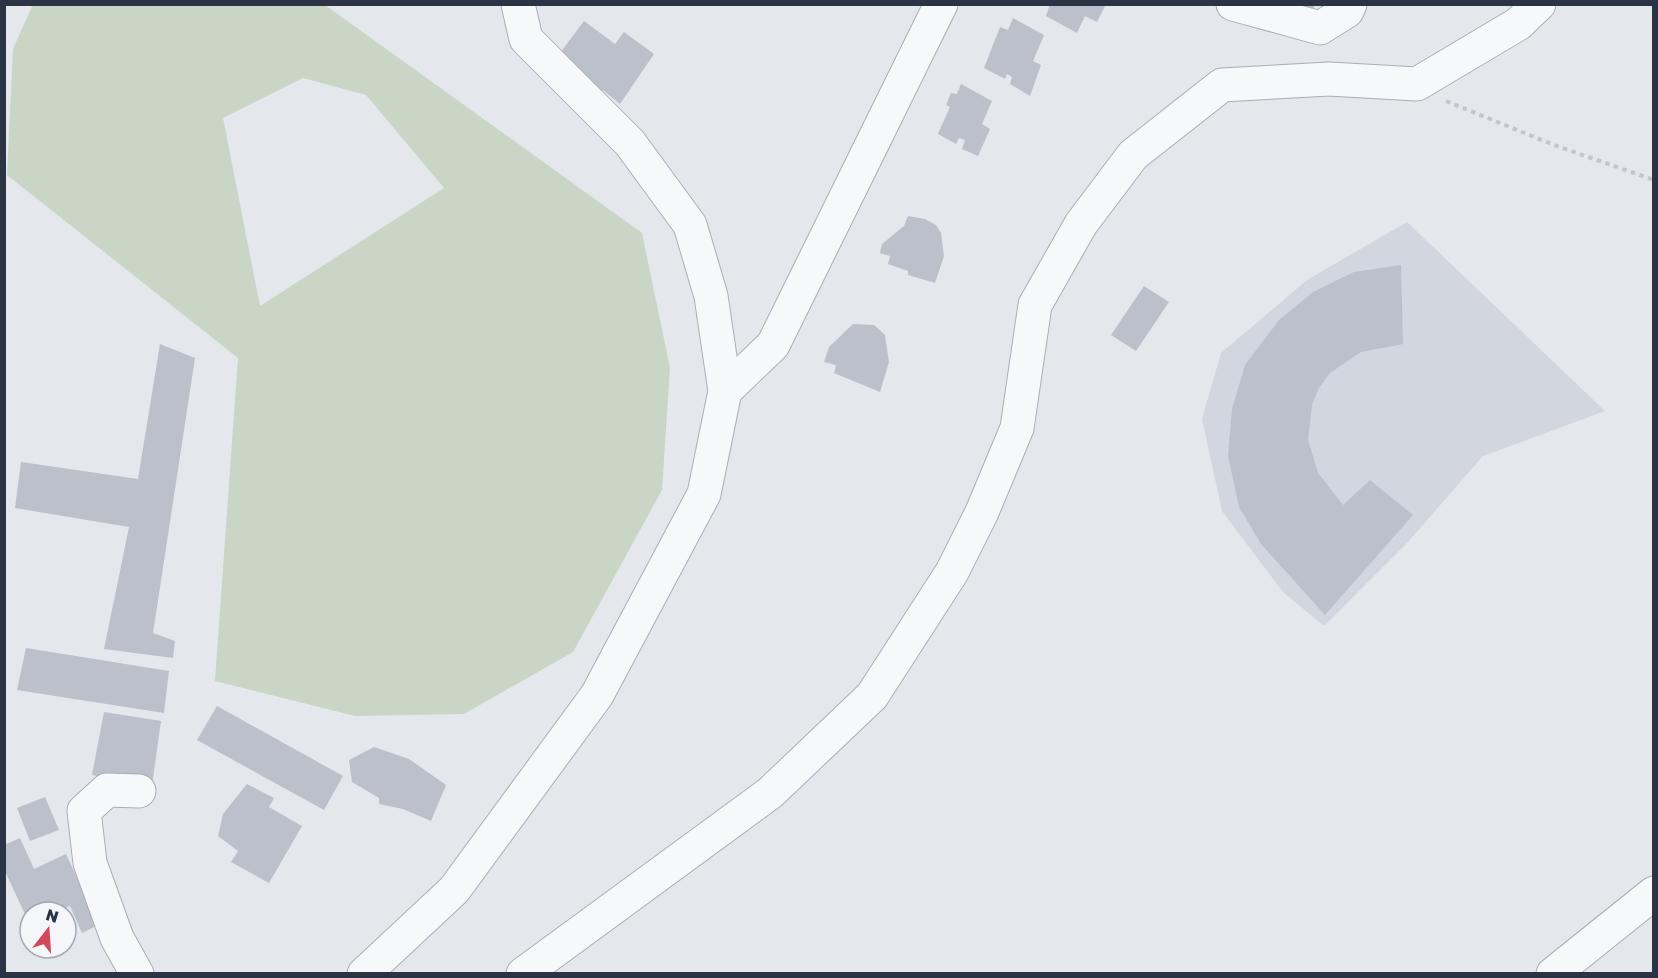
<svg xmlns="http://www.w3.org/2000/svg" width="1658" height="978" font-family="'Golos Text',sans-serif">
	<rect width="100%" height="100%" fill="#e4e7ec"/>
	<!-- built -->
	<path fill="#d2d6de" d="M1407,222l198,189 -122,45 -75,86 -84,84 -41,-34 -61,-81 -20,-92 19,-66 86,-73z"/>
	<!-- green -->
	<path fill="#c9d6c5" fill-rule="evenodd" d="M33,4l292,1 317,228 28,135 -8,122 -89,162 -109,62 -109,2 -140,-35 23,-323 -231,-183 6,-126zM303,78l63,17 78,93 -184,118 -37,-188z"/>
	<!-- building -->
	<g fill="#bbc0ca">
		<path d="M1050,4h56l-9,18 -12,-6 -8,17 -31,-17z"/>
		<path d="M1297,4h18l-2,6z"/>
		<path d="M1013,18l31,17 -11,26 8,4 -11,31 -20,-12 2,-7 -5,-3 -2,5 -21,-11 16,-41 8,3z"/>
		<path d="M584,21l31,23 9,-12 30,22 -34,50 -17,-14 -2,2 -41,-39z"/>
		<path d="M961,84l31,17 -10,23 8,5 -12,27 -16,-7 3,-9 -6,-2 -3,6 -18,-10 12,-27 -4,-2 5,-12 6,1z"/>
		<path d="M908,216l17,3 11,6 5,8 3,23 -9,27 -27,-8v-4l-20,-7 2,-8 -10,-3 2,-9 22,-18z"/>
		<path d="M1401,265l2,79 -42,8 -31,21 -11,15 -7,17 -4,35 10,33 25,32 27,-25 43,35 -88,100 -64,-71 -22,-37 -11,-51 4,-47 13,-44 34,-45 34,-28 41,-20z"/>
		<path d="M1144,286l25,16 -33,49 -25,-16z"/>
		<path d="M853,324l21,1 11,10 4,27 -9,30 -46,-19 2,-8 -12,-3 5,-15z"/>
		<path d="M160,344l35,14 -42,275 22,8 -2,17 -69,-9 25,-122 -114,-19 6,-46 117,17z"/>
		<path d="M26,648l143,23 -5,42 -147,-23z"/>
		<path d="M217,706l126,70 -19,34 -127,-70z"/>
		<path d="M104,712l57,9 -9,64 -60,-10z"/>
		<path d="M374,747l35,12 37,26 -15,36 -28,-12 -24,-5v-6l-27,-16 -3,-22z"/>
		<path d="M247,784l27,14 -5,9 33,19 -33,57 -38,-21 7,-11 -20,-15 5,-22z"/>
		<path d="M45,797l14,33 -29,11 -13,-33z"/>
		<path d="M20,838l14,31 32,-15 32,71 -16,8 -12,-27 -13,6h-27v13l-26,-56v-24z"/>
	</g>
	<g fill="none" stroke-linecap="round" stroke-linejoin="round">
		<defs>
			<g id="minor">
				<path d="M518,4l8,35 104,104 60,82 21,71 14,95"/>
				<path d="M1233,4l87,24 27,-17 3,-7"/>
				<path d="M137,974l-20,-36 -27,-75 -6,-52 23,-21 32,1"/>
				<path d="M364,974l90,-84 143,-195 107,-201 21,-103 48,-46 168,-341"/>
				<path d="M523,974l247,-181 102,-97 80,-124 30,-60 35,-84 18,-123 46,-81 52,-69 89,-70 107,-6 88,5 101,-60 21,-20"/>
				<path d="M1553,974l101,-81"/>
			</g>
		</defs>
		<!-- minor casing -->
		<use href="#minor" stroke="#a9aeb7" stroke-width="35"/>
		<!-- path -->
		<path stroke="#c2c5cb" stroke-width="4" stroke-dasharray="4.5 4.5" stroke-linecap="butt" d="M1446,101l108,44 100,35"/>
		<!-- minor -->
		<use href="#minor" stroke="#f7f8fa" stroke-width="33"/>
	</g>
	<!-- border -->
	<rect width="1658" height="978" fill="none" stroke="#2b3445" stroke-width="12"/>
	<!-- north arrow -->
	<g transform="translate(48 930) rotate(17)"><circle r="28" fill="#f4f6f9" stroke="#a4a8b1" stroke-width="1.5"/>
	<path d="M0-4.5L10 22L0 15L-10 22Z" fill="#d1495b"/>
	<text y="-9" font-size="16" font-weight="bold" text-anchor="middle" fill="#2b3445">N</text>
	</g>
</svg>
